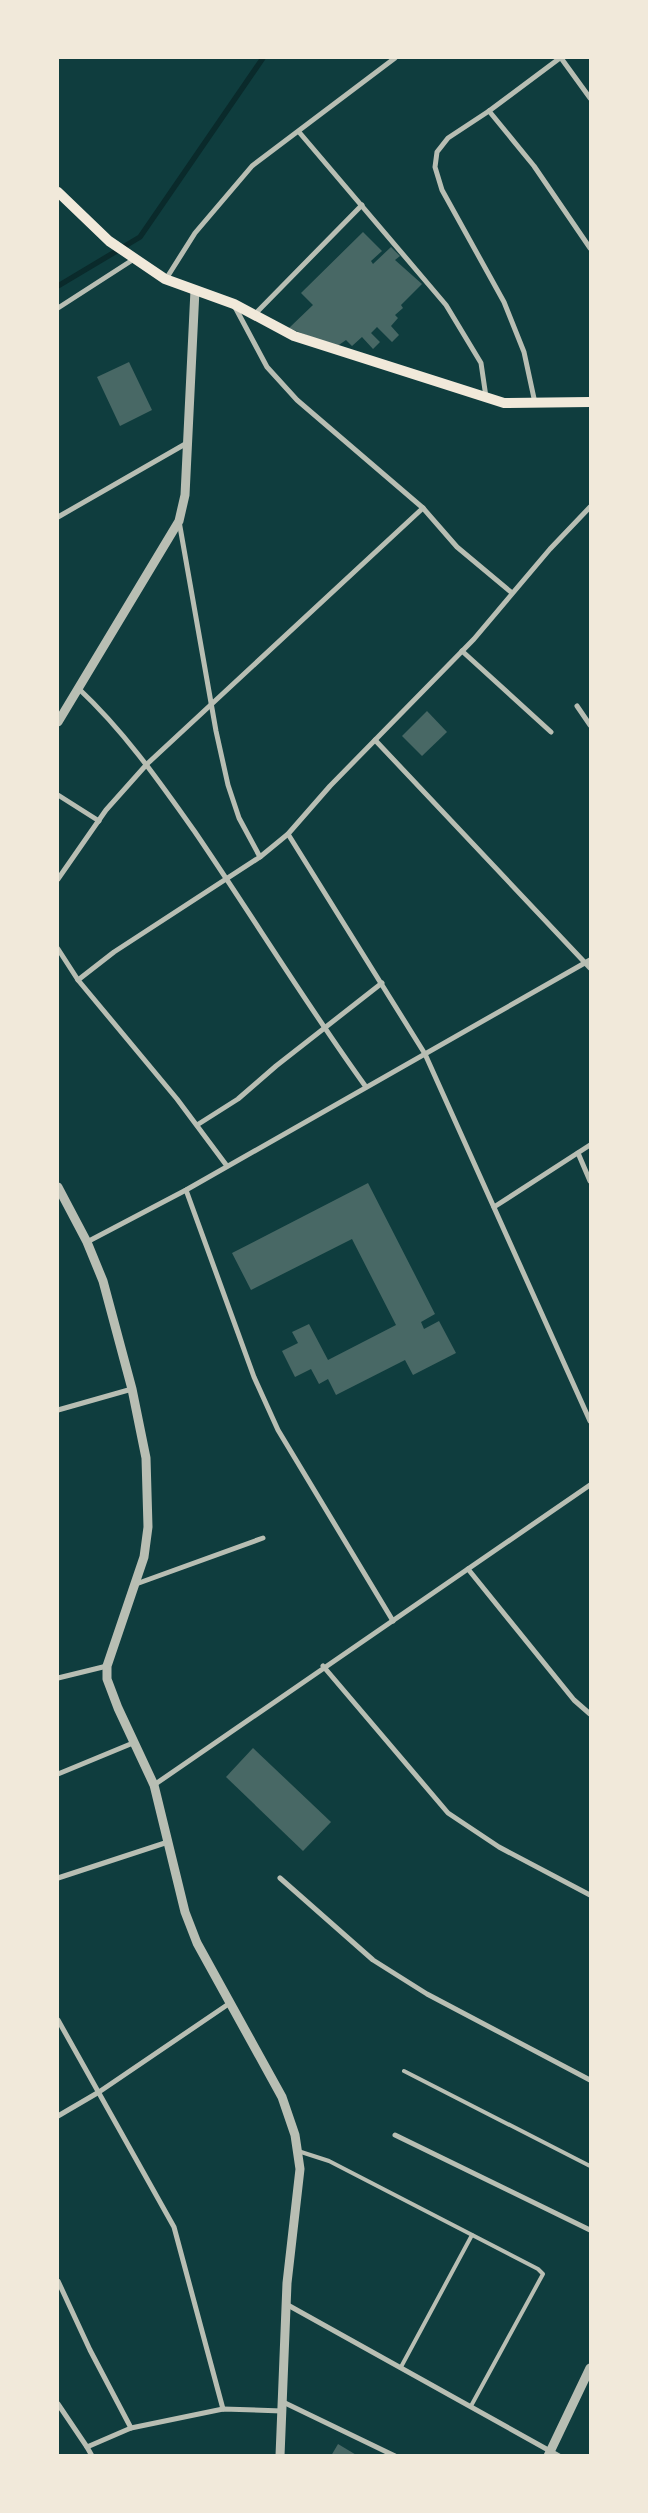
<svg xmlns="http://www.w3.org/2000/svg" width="648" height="2513" font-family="'PT Serif',serif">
	<rect width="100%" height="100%" fill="#0f3d3e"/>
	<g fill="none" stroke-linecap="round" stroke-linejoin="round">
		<!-- stream -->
		<path stroke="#0a2a2b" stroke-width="5.5" d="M58,286l82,-49 123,-179"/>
	</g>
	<!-- building -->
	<g fill="#486865">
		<path d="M363,232l19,19 -11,10 2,3 18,-17 9,9 -5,4 27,24 -21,21 2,3 -8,7 3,3 -7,8 8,9 -7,7 -15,-15 -6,6 9,9 -7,7 -11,-12 -10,9 -6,-6 -10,7 -47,-19 24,-23 -12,-12z"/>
		<path d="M129,362l23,48 -32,16 -23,-49z"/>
		<path d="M427,711l20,21 -25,24 -20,-20z"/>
		<path d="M368,1183l67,131 -14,8 3,7 15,-8 17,32 -43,22 -8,-15 -69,35 -8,-16 -9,5 -8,-15 -16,8 -13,-26 16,-8 -6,-11 17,-8 19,36 68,-35 -44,-86 -101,51 -19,-37z"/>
		<path d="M253,1748l78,74 -28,29 -77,-74z"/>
		<path d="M338,2444l20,12h-27z"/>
	</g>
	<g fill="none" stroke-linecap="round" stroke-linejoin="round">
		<!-- service -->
		<g stroke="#b8beb3" stroke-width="4">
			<path d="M404,2071l186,95"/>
			<path d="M298,2151l31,10 209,108 5,5 -72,132"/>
			<path d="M401,2367l71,-132"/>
		</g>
		<!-- minor -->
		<g stroke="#b8beb3" stroke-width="5">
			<path d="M561,58l29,40"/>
			<path d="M489,111l45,55 56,82"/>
			<path d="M299,132l147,173 35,58 5,34"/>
			<path d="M166,279l29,-46 57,-67 143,-108"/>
			<path d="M235,307l32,60 30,33 126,108"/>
			<path d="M58,308l76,-49"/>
			<path d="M254,315l108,-110"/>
			<path d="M535,403l-11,-51 -20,-50 -62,-112 -7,-23 2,-15 11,-14 41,-27 71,-53"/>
			<path d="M58,517l129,-74"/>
			<path d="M179,521l37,210 12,54 11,33 21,39"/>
			<path d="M462,651l89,81"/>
			<path d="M78,688c46,43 81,93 117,144 58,85 111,172 171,255"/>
			<path d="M577,706l13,19"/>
			<path d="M375,740l215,228"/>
			<path d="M58,795l41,26"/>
			<path d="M288,834l137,220 165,367"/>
			<path d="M58,879l48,-69 41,-46 276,-256 34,39 55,46"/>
			<path d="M58,949l20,31 99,119 50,67"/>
			<path d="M78,980l36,-28 146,-95 28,-23 42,-48 144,-147 76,-90 40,-42"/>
			<path d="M197,1125l41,-26 38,-33 106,-83"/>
			<path d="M578,1153l12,28"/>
			<path d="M186,1190l68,187 24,53 115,191"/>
			<path d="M494,1207l96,-62"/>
			<path d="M87,1242l99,-52 404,-230"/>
			<path d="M58,1410l74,-21"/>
			<path d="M468,1569l106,131 16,14"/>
			<path d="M136,1584l127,-46"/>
			<path d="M323,1666l125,147 51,34 91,48"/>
			<path d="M58,1678l49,-12"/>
			<path d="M58,1774l75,-31"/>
			<path d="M154,1785l436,-300"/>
			<path d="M58,1878l110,-36"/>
			<path d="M280,1878l93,82 54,34 163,86"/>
			<path d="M58,2020l116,207 49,182"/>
			<path d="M58,2116l41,-24 131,-89"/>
			<path d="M395,2135l195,95"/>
			<path d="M58,2281l32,69 41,78"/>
			<path d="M286,2304l273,152"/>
			<path d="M283,2402l112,54"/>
			<path d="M58,2404l29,43 44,-19 92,-19 59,2"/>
			<path d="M87,2447l5,9"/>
		</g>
		<!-- tertiary -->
		<g stroke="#b8beb3" stroke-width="9">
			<path d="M58,722l121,-201 6,-26 10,-205"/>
			<path d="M58,1187l29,55 16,39 29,108 14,69 2,69 -4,30 -37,109v13l11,29 36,77 31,127 12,31 85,154 13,38 5,34 -13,114 -7,173"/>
			<path d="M548,2456l42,-88"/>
		</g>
		<!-- secondary -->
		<path stroke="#f1e9da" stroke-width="10" d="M58,192l51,49 56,38 69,25 60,32 210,67 86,-1"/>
	</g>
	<!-- border -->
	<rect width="648" height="2513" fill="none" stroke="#f1e9da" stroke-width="118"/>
</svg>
